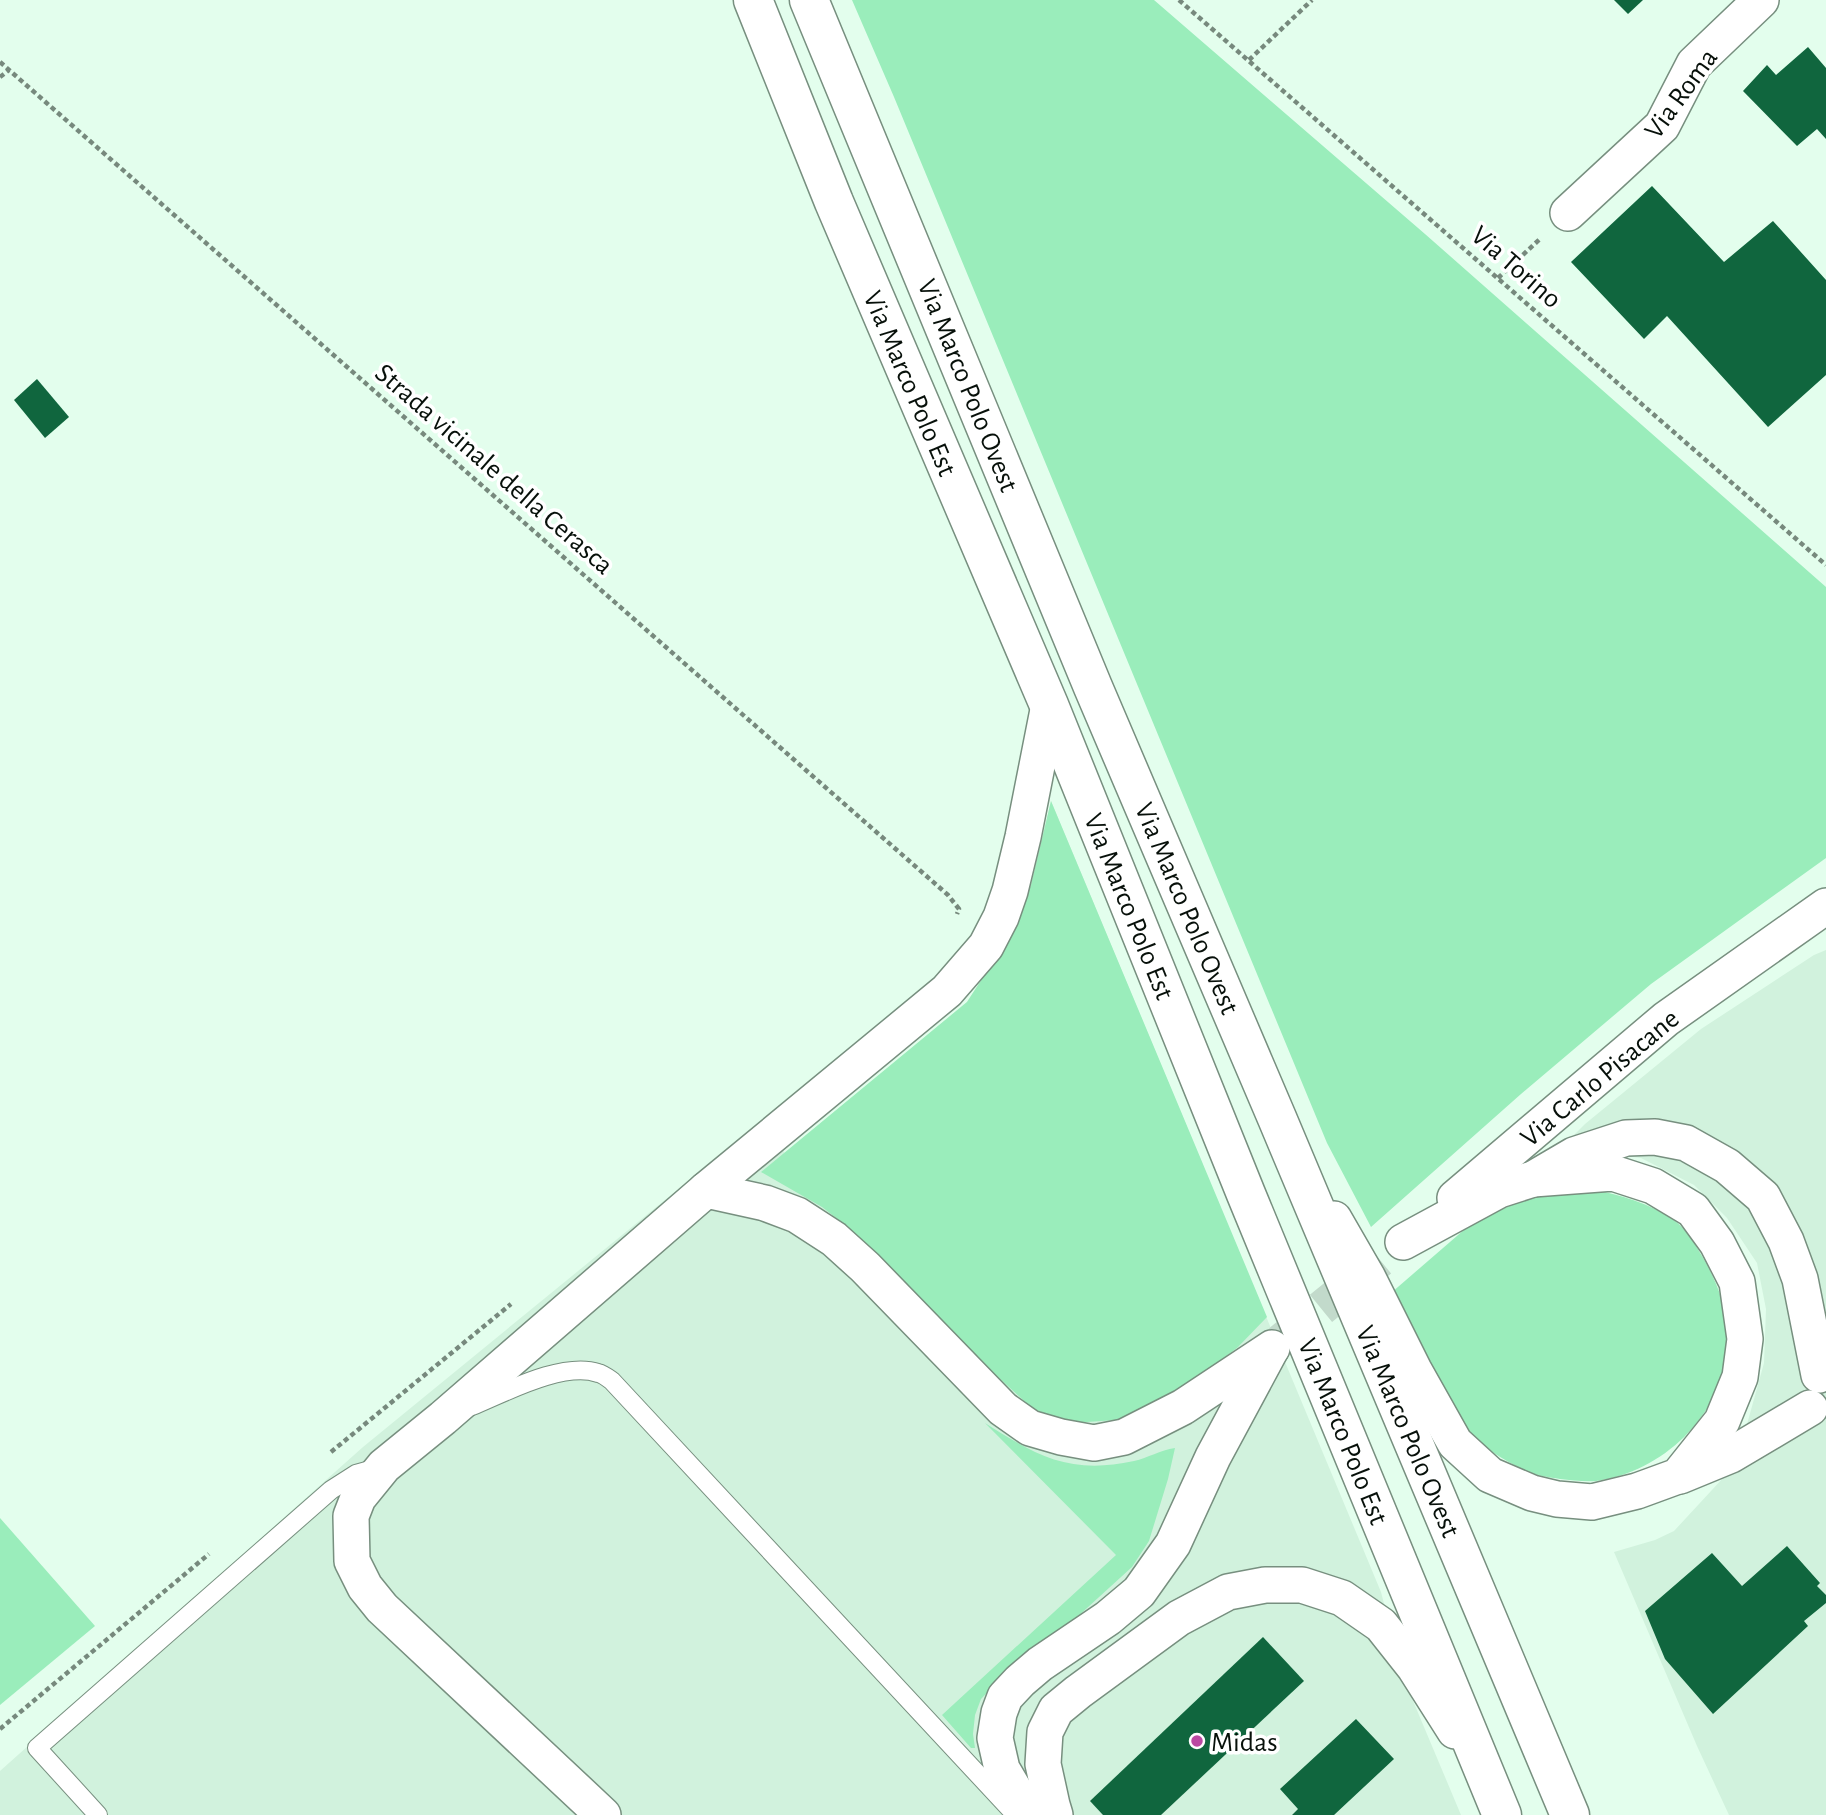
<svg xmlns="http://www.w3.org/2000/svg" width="1826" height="1815" font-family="'Alegreya Sans',sans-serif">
	<rect width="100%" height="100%" fill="#e3feed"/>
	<!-- built -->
	<g fill="#d1f2dd">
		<path d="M1051,801l330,791 22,85 58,138h-1461v-44l363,-324 396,-324 26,30 182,-151 39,-60 25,-57z"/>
		<path d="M1826,950v865h-97l-32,-69 -83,-194 41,-12 19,-9 62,-67 28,-101 2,-54 -9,-46 -30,-45 -33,-33 -53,-27 -80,-10 24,-24 116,-95 113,-74z"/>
	</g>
	<!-- green -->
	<g fill="#9aedbb">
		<path d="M852,0h302l271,234 401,353v271l-175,126 -130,110 -150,133 -44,-84 -433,-1046z"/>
		<path d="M1051,801l216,516 -29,30 -48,38 -44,23 -30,12 -44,3 -39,-14 -55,-50 -80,-83 -49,-48 -27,-21 -61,-35 206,-170 39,-60 25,-57z"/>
		<path d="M1591,1189c29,6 59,14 84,32 13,9 31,40 38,56 10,21 17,48 15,71 -7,68 -65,124 -132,133 -12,1 -25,-1 -36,-2 -11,-2 -22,-3 -31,-7 -22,-9 -55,-30 -69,-48 -9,-11 -14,-26 -20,-38 -16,-31 -33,-62 -49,-93l74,-64 25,-15 54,-22z"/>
		<path d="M985,1423c52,33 85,52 149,38 14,-3 26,-11 41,-13l-7,31 -19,62 -17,26 -79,72 -48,35 -24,25 -6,16 -2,19 2,14h-4l-29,-33 174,-160z"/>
		<path d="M0,1518l95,108 -95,79z"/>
	</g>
	<!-- building -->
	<g fill="#10663e">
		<path d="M1614,0h29l-15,14z"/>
		<path d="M1808,47l18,21v71l-9,-10 -20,17 -54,-55 24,-26 9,10z"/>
		<path d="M1652,186l72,76 49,-41 53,59v95l-58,52 -101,-111 -23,23 -73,-77z"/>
		<path d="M37,379l32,38 -24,21 -31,-38z"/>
		<path d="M1787,1546l33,37 -3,3 9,9v8l-22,18 4,5 -95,88 -48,-55 -20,-48 67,-58 30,33z"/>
		<path d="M1263,1637l41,44 -143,134h-58l-13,-14z"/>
		<path d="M1356,1719l38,40 -60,56h-42l6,-6 -18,-20z"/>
	</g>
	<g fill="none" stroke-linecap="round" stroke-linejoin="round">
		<!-- street-tunnel -->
		<path stroke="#c2dacb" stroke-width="35" stroke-dasharray="35 18" stroke-linecap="butt" d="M1280,1342l100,-82"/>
		<defs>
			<g id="lane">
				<path d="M472,1406c32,-13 91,-45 126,-33 5,1 10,5 14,8l401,431"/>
				<path d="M98,1815l-61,-67 294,-258 25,-16 18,-5"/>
			</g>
			<g id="street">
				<path d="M1568,213l94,-87 32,-62 67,-64"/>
				<path d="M706,1190l241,-199 39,-45 15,-29 9,-26 13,-54 26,-132"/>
				<path d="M1455,1198l211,-179 160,-113"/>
				<path d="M1334,1219l34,59 46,92 41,73 35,32 42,18 25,6 35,3 45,-11 41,-15 44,-55 18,-44 5,-38 -8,-57 -20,-39 -24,-33 -40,-24 -40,-13 -80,6"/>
				<path d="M1403,1242l96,-52 34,-11 41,-24 52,-17 29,-1 31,6 41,23 36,31 23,44 14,38 19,96"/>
				<path d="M1680,1476l51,-21 79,-47"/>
				<path d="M603,1815l-221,-207 -17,-21 -13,-26 -1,-45 7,-18 26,-32 59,-48 263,-228 59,13 32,12 37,24 31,28 138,142 27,19 31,9 33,6 30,-6 59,-30 89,-59"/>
				<path d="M1029,1815l-27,-46 -7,-31 4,-25 6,-16 15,-16 20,-17 68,-46 31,-26 34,-48 40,-87 57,-106"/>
				<path d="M1055,1815l-3,-10 -9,-41 2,-32 11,-22 22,-18 101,-74 49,-26 37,-7h37l40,13 39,27 34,43 40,63"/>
			</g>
			<g id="secondary">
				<path d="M753,0l81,202 215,503 197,489 256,621"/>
				<path d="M809,0l284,687 184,431 293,697"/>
			</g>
		</defs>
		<!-- lane casing -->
		<use href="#lane" stroke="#778f7f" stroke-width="20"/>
		<!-- street casing -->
		<use href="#street" stroke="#778f7f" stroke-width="38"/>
		<!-- secondary casing -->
		<use href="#secondary" stroke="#778f7f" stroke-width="41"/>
		<!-- path -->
		<g stroke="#77897d" stroke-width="4.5" stroke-dasharray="5 3.5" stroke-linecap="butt">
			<path d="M1179,0l647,565"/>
			<path d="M1249,60l63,-60"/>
			<path d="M0,62l948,833 11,14 -2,5"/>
			<path d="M0,77l9,-7"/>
			<path d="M1498,278l43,-40"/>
			<path d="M331,1452l180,-148"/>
			<path d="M0,1729l209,-175"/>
		</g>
		<!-- lane -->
		<use href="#lane" stroke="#fff" stroke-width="18"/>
		<!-- street -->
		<use href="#street" stroke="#fff" stroke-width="35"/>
		<!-- secondary -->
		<use href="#secondary" stroke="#fff" stroke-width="38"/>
	</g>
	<!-- markers -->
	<circle fill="#bb48a2" stroke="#fff" stroke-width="2.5" cx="1197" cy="1741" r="7"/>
	<g text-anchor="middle" stroke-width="7" stroke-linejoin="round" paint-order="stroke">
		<!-- street labels -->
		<g font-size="28" fill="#07100a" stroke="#fff">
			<text transform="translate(1680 93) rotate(-54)" y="10">Via Roma</text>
			<text transform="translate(1517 266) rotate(41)" y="10">Via Torino</text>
			<text transform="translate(911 383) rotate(67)" y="10">Via Marco Polo Est</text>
			<text transform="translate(969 385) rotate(68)" y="10">Via Marco Polo Ovest</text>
			<text transform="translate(495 468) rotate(41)" y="10">Strada vicinale della Cerasca</text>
			<text transform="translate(1130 906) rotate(68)" y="10">Via Marco Polo Est</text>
			<text transform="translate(1188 908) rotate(67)" y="10">Via Marco Polo Ovest</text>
			<text transform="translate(1599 1077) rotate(-40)" y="10">Via Carlo Pisacane</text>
			<text transform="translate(1344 1431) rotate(68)" y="10">Via Marco Polo Est</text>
			<text transform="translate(1409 1431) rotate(67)" y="10">Via Marco Polo Ovest</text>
		</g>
		<!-- poi labels -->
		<g font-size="28" fill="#07100a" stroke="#fff" text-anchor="start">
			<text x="1211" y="1751">Midas</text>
		</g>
	</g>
</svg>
